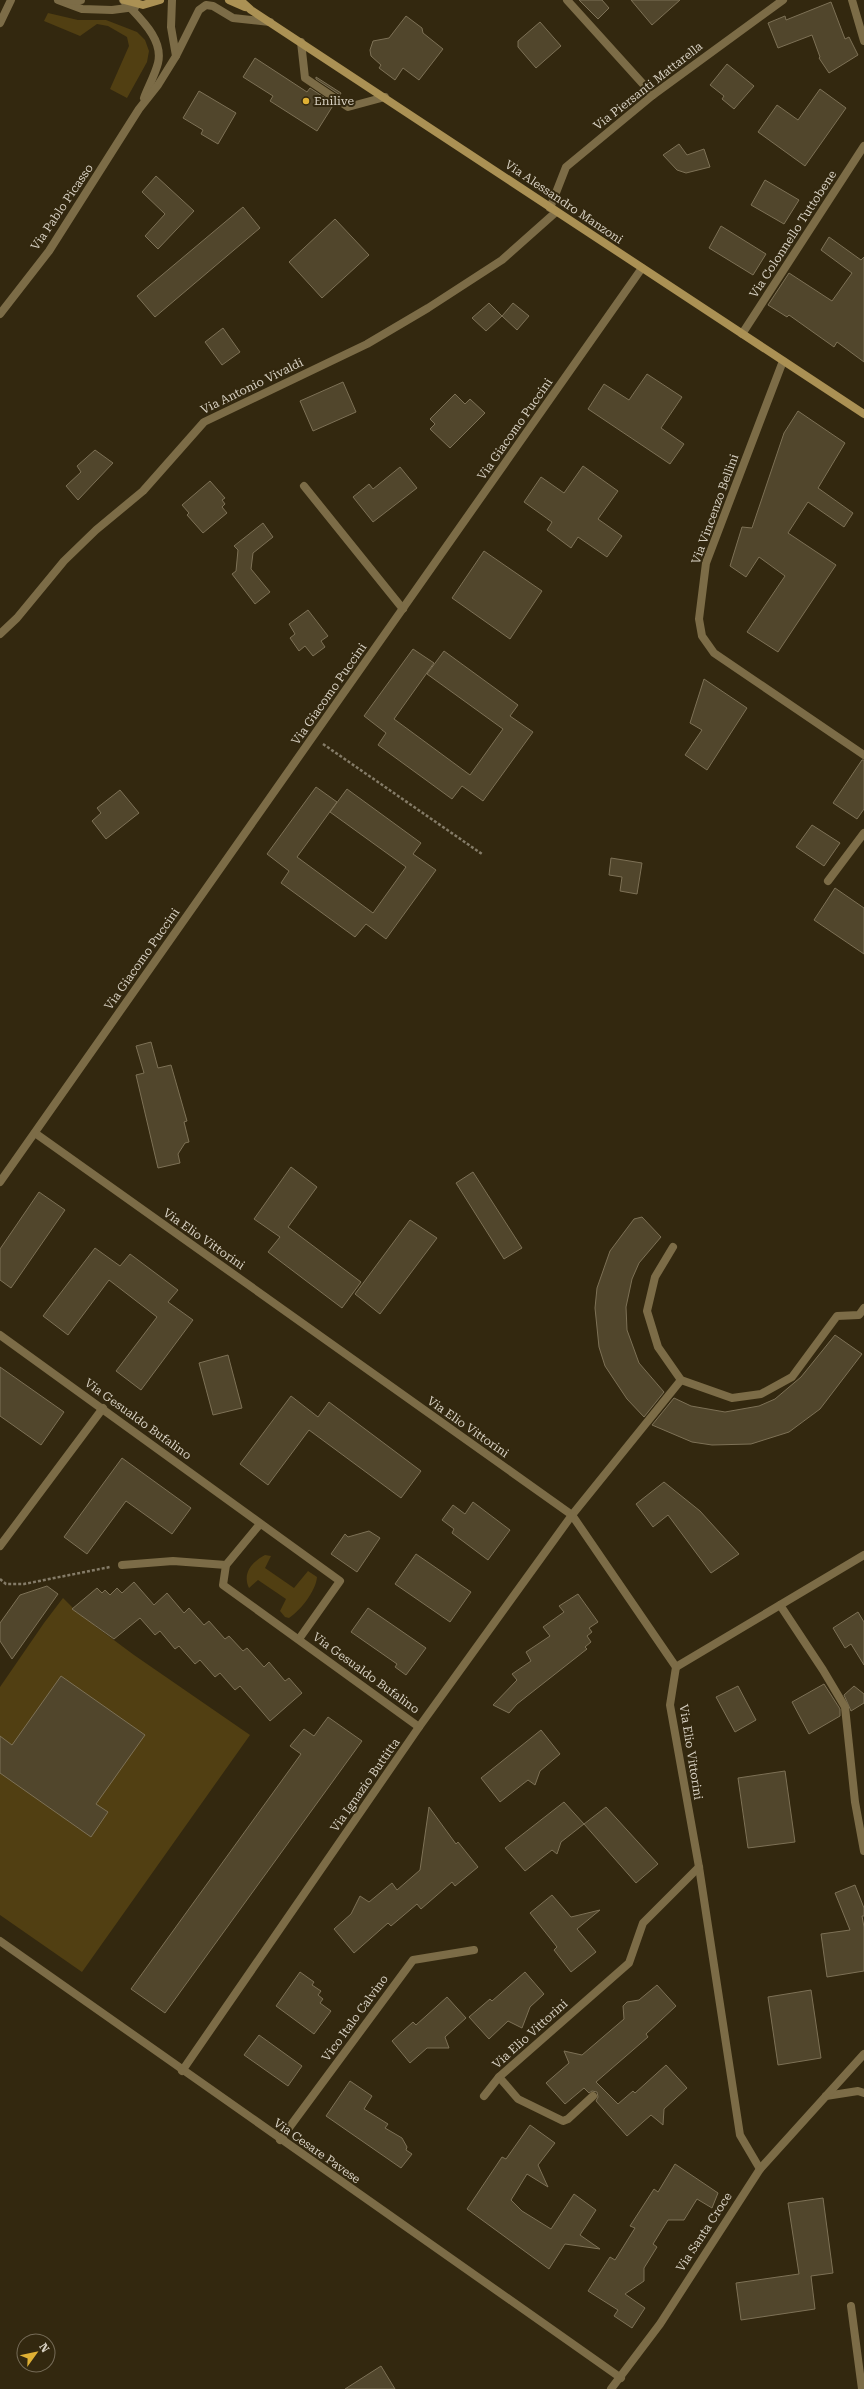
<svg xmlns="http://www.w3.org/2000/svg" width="864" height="2389" font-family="'Roboto Serif',serif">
	<rect width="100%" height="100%" fill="#33280f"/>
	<!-- green -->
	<g fill="#513f12">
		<path d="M48,13l30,7h28l31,12 8,8 4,11 -2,11 -20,36 -17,-9 19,-43 -2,-9 -19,-11 -11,-2 -17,12 -36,-15z"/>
		<path d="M265,1555l6,1 -6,12 29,20 14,-17 9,6c-1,14 -17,34 -28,41l-4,-1 -5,-6 6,-12 -28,-19 -9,8c-7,-15 3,-26 16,-33z"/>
		<path d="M63,1598l17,17 4,-3 11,14 39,29 116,80 -168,237 -82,-57v-228l44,-64z"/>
	</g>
	<!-- building -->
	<g fill="#51462c" stroke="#7d7156">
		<path d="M579,0h23l7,8 -11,11z"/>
		<path d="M631,0h49l-28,25z"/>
		<path d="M831,2l14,37 4,-2 9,18 -29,18 -10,-15 1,-1 -8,-22 -34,13 -10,-25 17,-7 1,4z"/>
		<path d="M406,16l16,12 1,5 20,16 -24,31 -16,-12 -8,12 -16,-12 2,-3 -10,-9 -1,-6 3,-9 16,-3z"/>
		<path d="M540,22l21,24 -25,22 -18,-21v-6z"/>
		<path d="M255,58l52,34 3,-4 24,16 -17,27 -47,-30 3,-5 -30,-19z"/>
		<path d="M727,64l27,22 -20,23 -12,-10 2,-3 -14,-11z"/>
		<path d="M316,77l25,16 -1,2 -24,-16z"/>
		<path d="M820,89l26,19 -41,58 -47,-34 19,-27 21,15z"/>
		<path d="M199,91l37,22 -18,31 -17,-10 2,-4 -20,-12z"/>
		<path d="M679,144l8,11 17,-6 6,18 -24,6 -9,-3 -14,-15z"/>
		<path d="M156,176l38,35 -36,38 -13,-13 20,-22 -23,-22z"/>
		<path d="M765,180l34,20 -15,24 -33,-19z"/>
		<path d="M243,207l17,21 -105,89 -18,-21z"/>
		<path d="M335,219l34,36 -47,43 -33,-36z"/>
		<path d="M721,226l45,28 -13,21 -44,-27z"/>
		<path d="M829,237l32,23 3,-3v105l-27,-20 -3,5 -45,-32 -2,2 -19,-12 21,-32 43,28 20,-28 -31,-23z"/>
		<path d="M489,303l13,13 11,-13 16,13 -12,14 -15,-14 -16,15 -14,-13z"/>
		<path d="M223,328l17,24 -18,13 -17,-23z"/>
		<path d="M647,374l35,23 -21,31 23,16 -14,20 -82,-55 16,-25 25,16z"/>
		<path d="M343,382l13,30 -43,19 -13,-30z"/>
		<path d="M455,394l10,10 5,-5 15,14 -35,35 -20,-19 5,-5 -5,-5z"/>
		<path d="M798,411l47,32 -27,45 35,25 -9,14 -36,-25 -20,31 48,32 -58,87 -31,-20 38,-56 -26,-19 -13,20 -16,-11 12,-39 10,1 32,-95z"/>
		<path d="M95,450l18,13 -35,37 -12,-14 15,-14 -4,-6z"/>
		<path d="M583,466l35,25 -20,28 24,17 -15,21 -29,-20 -7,11 -24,-18 5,-8 -28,-20 17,-25 23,16z"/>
		<path d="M400,467l17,21 -44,34 -20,-25 16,-13 4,5z"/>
		<path d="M210,481l15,17 -3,2 3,4 -3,3 5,6 -24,20 -16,-18 2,-2 -7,-8z"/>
		<path d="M263,523l10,14 -20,16 -2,16 19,23 -15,12 -23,-30 4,-3 2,-21 -4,-4z"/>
		<path d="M484,551l58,40 -32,48 -58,-41z"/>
		<path d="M308,610l20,26 -7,5 4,6 -12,9 -8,-10 -6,5 -9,-13 5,-4 -6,-10z"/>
		<path d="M413,649l21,14 -40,56 76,56 33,-46 -76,-55 17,-23 74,54 -8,11 23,16 -50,69 -21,-15 -10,13 -74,-54 8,-12 -22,-17z"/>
		<path d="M704,679l43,29 -40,62 -22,-15 17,-25 -12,-7z"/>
		<path d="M862,760h2v49l-7,10 -24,-16z"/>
		<path d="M316,787l21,15 -40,55 76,56 33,-46 -76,-55 17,-23 74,54 -8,11 23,16 -50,69 -20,-15 -11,13 -74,-54 8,-12 -22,-17z"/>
		<path d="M120,790l19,23 -33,26 -14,-18 9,-8 -4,-5z"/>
		<path d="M812,825l28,18 -16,23 -28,-19z"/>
		<path d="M611,858l31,5 -5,31 -17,-3 2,-14 -13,-2z"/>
		<path d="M835,888l29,20v46l-50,-34z"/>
		<path d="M151,1042l7,26 13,-3 16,56 -3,1 5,20 -4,1 -7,11 2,9 -22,5 -22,-93 8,-2 -8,-27z"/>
		<path d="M291,1167l26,20 -29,40 73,55 -19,26 -74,-56 12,-15 -26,-18z"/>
		<path d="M473,1172l49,76 -18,11 -48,-76z"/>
		<path d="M39,1192l26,18 -54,78 -11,-8v-31z"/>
		<path d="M642,1217l19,20 -22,26 -7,16 -6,28 1,23 12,33 25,29 -20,25 -17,-18 -22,-33 -6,-19 -4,-39 2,-20 13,-37 24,-32z"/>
		<path d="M410,1220l27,18 -57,76 -25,-20z"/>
		<path d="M95,1248l25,18 10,-12 48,36 -10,12 25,18 -52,70 -25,-19 41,-54 -48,-37 -41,55 -25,-19z"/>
		<path d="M835,1335l27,19 -42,55 -31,23 -38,12 -39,1 -20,-3 -40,-17 22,-27 17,8 34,6 34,-6 16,-7 26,-22z"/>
		<path d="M228,1355l14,53 -29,7 -14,-52z"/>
		<path d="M0,1367l64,45 -23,33 -41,-29z"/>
		<path d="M291,1396l27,21 11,-15 92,69 -20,27 -92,-68 -41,55 -28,-21z"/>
		<path d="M122,1458l69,50 -19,26 -46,-33 -39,53 -23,-17z"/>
		<path d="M664,1482l36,29 39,43 -28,19 -43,-58 -15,12 -17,-23z"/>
		<path d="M473,1502l37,28 -22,30 -36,-27 2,-4 -12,-9 11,-15 12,9z"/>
		<path d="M369,1531l11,7 -23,34 -26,-18 14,-20 3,3z"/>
		<path d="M416,1554l55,38 -21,30 -55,-38z"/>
		<path d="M134,1582l20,23 13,-12 17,20 5,-5 15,17 5,-4 16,18 4,-3 14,15 4,-3 17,19 5,-5 16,19 4,-3 13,15 -32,28 -30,-35 -5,4 -15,-17 -5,4 -15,-17 -5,4 -16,-18 -4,3 -15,-18 -5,4 -15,-17 -26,21 -42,-30 25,-21 5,5 3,-3 5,5 7,-7 5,5z"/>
		<path d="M47,1586l11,8 -46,65 -12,-18v-18l20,-28z"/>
		<path d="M578,1594l20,28 -9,6 3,4 -5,4 4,6 -6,5 2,2 -70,55 -8,9 -16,-8 24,-25 -5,-6 19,-13 -5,-9 24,-16 -7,-9 21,-15 -5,-6z"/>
		<path d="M368,1608l58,40 -20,27 -11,-8 2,-3 -46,-32z"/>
		<path d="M858,1612l6,10v43l-13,-21 -6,4 -12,-20z"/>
		<path d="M61,1676l84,59 -49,69 12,8 -17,25 -91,-64v-37l12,9z"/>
		<path d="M824,1684l16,25v7l-31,18 -17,-32z"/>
		<path d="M738,1686l18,34 -21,12 -19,-35z"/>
		<path d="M854,1686l10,8v9l-13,8 -7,-16z"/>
		<path d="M328,1717l34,24 -197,272 -34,-24 170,-235 -11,-8 14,-17 10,7z"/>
		<path d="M541,1730l19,24 -20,17 -5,14 -7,-5 -28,22 -19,-24z"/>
		<path d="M785,1771l10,71 -47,6 -10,-70z"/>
		<path d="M564,1802l20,22 -23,18 -4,12 -5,-4 -27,21 -20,-23z"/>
		<path d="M429,1807l27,37 2,-2 20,25 -23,19 -3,-4 -31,27 -4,-5 -26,22 -3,-3 -34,30 -20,-24 17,-15 9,-18 9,6 23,-19 5,7 23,-20z"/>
		<path d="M606,1807l52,57 -22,19 -52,-59z"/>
		<path d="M855,1885l9,23v8h-2l2,11v44l-37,6 -6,-43 29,-4 -15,-37z"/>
		<path d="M552,1895l19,22 29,-7 -23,19 19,23 -25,20 -17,-22 3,-3 -27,-34z"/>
		<path d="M300,1972l14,10 -2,3 9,6 -3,4 5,4 -3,4 11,8 -17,23 -38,-28z"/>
		<path d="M525,1972l19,22 -14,13 -8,21 -14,-7 -19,18 -20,-22 21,-18 2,2z"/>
		<path d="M657,1985l19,21 -30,28 2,3 -52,45 22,22 15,-13 2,2 31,-28 21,23 -23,21 -1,16 -12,-10 -24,21 -31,-35 2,-4 -1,-5 -5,-1 -3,2 -5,-5 -19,16 -19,-21 23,-20 -5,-12 18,4 42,-36 -1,-13 4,-4 12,-2z"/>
		<path d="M811,1990l10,68 -43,7 -10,-68z"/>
		<path d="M447,1997l19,21 -21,19 4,11h-22l-17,15 -18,-22 21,-19 3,3z"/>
		<path d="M259,2035l43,31 -14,20 -44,-31z"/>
		<path d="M350,2081l22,15 -8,13 24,15 -3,4 17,10 5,9 -1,3 6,4 -11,14 -75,-52z"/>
		<path d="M530,2125l25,18 -17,22 10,22 -21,-13 -16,26 11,11 29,18 23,-35 22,16 -16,25 20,14 -35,-5 -16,25 -82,-60 35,-52 4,2z"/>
		<path d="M675,2164l43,29 -6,15 -15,-9 -13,21h-16l-15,24 4,3 -13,21v13l-19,13 20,14 -13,20 -18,-12 4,-6 -30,-19 22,-34 5,3 20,-32 -5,-2 24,-37 4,3z"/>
		<path d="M823,2198l10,75 -22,3 4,33 -74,11 -5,-37 63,-9 -11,-71z"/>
		<path d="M381,2366l14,23h-50z"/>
	</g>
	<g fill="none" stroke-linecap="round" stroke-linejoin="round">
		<!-- path -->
		<g stroke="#847b67" stroke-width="2.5" stroke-dasharray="3 2" stroke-linecap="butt">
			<path d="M323,744l159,110"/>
			<path d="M0,1579l6,5h18l86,-17"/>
		</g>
		<!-- lane -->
		<g stroke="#7c6c47" stroke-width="8">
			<path d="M58,0l24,9 30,1 23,-3"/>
			<path d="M65,1l16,-1"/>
			<path d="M0,23l11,-23"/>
			<path d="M301,42l4,36 43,29 37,-10"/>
			<path d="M304,486l99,123"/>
			<path d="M122,1565l51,-4 53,4"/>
			<path d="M780,1605l43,65 22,37 10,95 9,49"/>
			<path d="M499,2077l19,22 45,22 5,-2 25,-23"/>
			<path d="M851,2306l11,83"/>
		</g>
		<!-- street -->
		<g stroke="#7c6c47" stroke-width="8">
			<path d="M123,0c15,17 41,38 35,63 -3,12 -10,24 -14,35"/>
			<path d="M567,0l86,95"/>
			<path d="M852,0l12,41"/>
			<path d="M176,56l23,-46 7,-5 7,1 20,12 37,4"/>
			<path d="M550,208l16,-41 87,-72 130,-95"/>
			<path d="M0,314l49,-63 90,-142 19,-24 18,-29 -5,-29 1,-27"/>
			<path d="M742,334l122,-188"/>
			<path d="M783,361l-77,202 -7,56 3,17 12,17 150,102"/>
			<path d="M0,634l17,-16 47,-57 32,-31 47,-39 61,-69 163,-78 61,-36 74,-48 54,-48"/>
			<path d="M828,881l36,-48"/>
			<path d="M35,1133l537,382 104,152 -6,38 29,162 41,268 20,34"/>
			<path d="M0,1182l642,-914"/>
			<path d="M673,1247l-18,30 -8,34 11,36 23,33 51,18 29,-4 31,-17 45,-61 22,-1 5,-7"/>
			<path d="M0,1335l340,246 -41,58"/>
			<path d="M260,1524l-34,41 -3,20 196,142"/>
			<path d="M0,1546l103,-138"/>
			<path d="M676,1667l188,-112"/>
			<path d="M0,1941l621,437"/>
			<path d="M182,2071l237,-344 153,-212 109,-135"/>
			<path d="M484,2096l15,-19 130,-114 14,-40 56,-56"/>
			<path d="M826,2096l32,-5 6,2"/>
			<path d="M280,2140l133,-180 61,-10"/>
			<path d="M611,2389l49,-65 100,-155 104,-115"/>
		</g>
		<!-- secondary -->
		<g stroke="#ab9154" stroke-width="8">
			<path d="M124,0l19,5 17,-5"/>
			<path d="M229,0l16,7"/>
			<path d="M240,0l11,10 613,404"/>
		</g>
	</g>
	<!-- markers -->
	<circle fill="#dfb034" stroke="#33280f" stroke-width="1.5" cx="306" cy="101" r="4"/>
	<g text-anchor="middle" stroke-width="4" stroke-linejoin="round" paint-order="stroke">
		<!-- street labels -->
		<g font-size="12" fill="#d7d0c2" stroke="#33280f">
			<text transform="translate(648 86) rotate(-38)" y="4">Via Piersanti Mattarella</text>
			<text transform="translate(564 202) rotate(34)" y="4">Via Alessandro Manzoni</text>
			<text transform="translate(62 207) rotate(-56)" y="4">Via Pablo Picasso</text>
			<text transform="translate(793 234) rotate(-57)" y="4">Via Colonnello Tuttobene</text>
			<text transform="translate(252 386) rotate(-26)" y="4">Via Antonio Vivaldi</text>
			<text transform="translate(515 429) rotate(-55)" y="4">Via Giacomo Puccini</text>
			<text transform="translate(715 509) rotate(-70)" y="4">Via Vincenzo Bellini</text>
			<text transform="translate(329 694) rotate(-55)" y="4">Via Giacomo Puccini</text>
			<text transform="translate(142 959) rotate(-55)" y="4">Via Giacomo Puccini</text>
			<text transform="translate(204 1239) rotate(35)" y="4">Via Elio Vittorini</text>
			<text transform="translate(138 1419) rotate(36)" y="4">Via Gesualdo Bufalino</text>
			<text transform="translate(468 1427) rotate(35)" y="4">Via Elio Vittorini</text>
			<text transform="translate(366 1673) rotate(36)" y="4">Via Gesualdo Bufalino</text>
			<text transform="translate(691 1752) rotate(81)" y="4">Via Elio Vittorini</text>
			<text transform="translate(365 1785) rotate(-55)" y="4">Via Ignazio Buttitta</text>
			<text transform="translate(355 2018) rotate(-54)" y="4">Vico Italo Calvino</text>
			<text transform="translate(530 2034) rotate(-42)" y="4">Via Elio Vittorini</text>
			<text transform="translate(317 2151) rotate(35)" y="4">Via Cesare Pavese</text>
			<text transform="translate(704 2232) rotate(-57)" y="4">Via Santa Croce</text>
		</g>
		<!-- poi labels -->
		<g font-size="12" fill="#d7d0c2" stroke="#33280f" text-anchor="start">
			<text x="314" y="105">Enilive</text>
		</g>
	</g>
	<!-- north arrow -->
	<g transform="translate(36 2353) rotate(57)"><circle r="19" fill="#33280f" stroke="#756b57"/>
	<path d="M0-3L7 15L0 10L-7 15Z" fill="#dfb034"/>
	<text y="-6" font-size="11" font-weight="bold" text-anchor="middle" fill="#d7d0c2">N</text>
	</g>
</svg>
